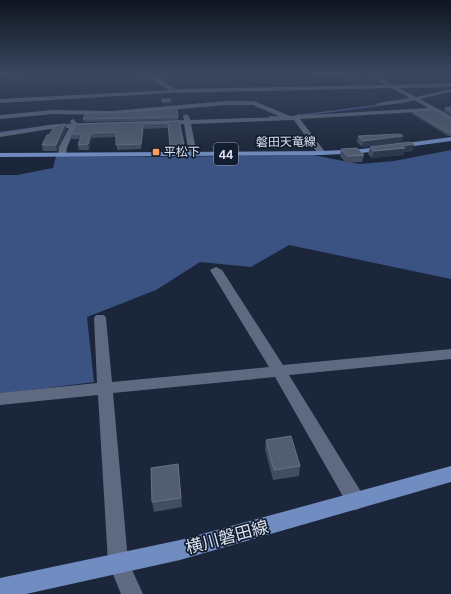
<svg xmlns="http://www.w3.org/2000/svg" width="451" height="594" font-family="Ubuntu,'Noto Sans JP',sans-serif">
	<rect width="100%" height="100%" fill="#1c263a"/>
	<!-- forest -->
	<path fill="#3a5383" d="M451,150v129l-162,-34 -38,22 -51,-5 -44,28 -69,27 7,65 -94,12v-219h17l36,-7 3,-12 101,1 156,-2 46,9 35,-3z"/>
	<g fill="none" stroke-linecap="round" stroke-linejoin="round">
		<!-- stream-far1 -->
		<path stroke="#455f90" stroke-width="1.5" d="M296,116l108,-14 47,-11"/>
		<!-- stream -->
		<g stroke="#455f90" stroke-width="2">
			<path d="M296,116l4,-1"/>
			<path d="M270,117h14"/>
			<path d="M0,133l56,-8 124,-4"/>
		</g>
		<!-- minor -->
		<g fill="#5d6a81" fill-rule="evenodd">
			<path d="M0,74h24l-24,2z"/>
			<path d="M142,74c11,0 25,8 32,15l212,-4 -19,-11h6l20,11 58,-2v4l-52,1 17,9 35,-8v2l-31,8 31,17v5l-17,-10 -134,8 26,34 -4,2h-3l-25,-35 -103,4 6,30 -4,2 -4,-2 -5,-30 -20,1 -3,-2 1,-1 22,-2 -1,-4 3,-2 3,2 1,4 91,-3 -28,-12h-27l-114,10 -59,-1 -53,5v-4l53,-5 59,1 114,-10h28l36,15 138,-8 -14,-8 -38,6 2,-3 32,-5 -19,-10 -219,5 -172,10v-4l169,-9z"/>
			<path d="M310,74h47l-39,3z"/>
			<path d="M73,119l5,5h12l3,2 -3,2h-14l-9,19 -1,8 -4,2 -4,-2 1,-8 10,-19 -19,1 -50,8v-4l50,-8h22l-2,-4z"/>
			<path d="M216,267l6,3 61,95 168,-16v10l-162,16 74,120 2,6 -2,6 -7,3 -7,-3 -74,-130 -162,16 15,168 15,33h-22l-13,-32 -10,-167 -98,10v-12l97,-10 -3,-65 2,-3h8l2,3 6,64 157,-15 -59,-97z"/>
		</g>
		<!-- major -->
		<g fill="#708cc0" fill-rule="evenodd">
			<path d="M451,137v4l-89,12 -40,2 -322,2v-4l322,-2 40,-2z"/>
			<path d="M451,466v16l-271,78 -154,34h-26v-16l180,-38z"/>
		</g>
	</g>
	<!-- wall -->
	<g fill="#424d62">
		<path d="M451,107v8l-7,-4 1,-3z"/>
		<path d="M412,111l39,8v17h-3l-36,-22z"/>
		<path d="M178,117v3l-94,2 -1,-3z"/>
		<path d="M179,121l5,23v5l-14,1 -2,-22 -24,1 -3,20 -24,1 -1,-13 -24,1 -3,12h-10l-1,-5 2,-6h-8l-1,-5 5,-10z"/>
		<path d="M65,124l1,6 -9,21h-14l-1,-6 7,-10z"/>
		<path d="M358,136l43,6 -39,5 -5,-5z"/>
		<path d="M414,144l-2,7 -8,1 -1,3 -31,3 -4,-4 2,-7z"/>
		<path d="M341,149l23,6 -2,7 -16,1 -6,-7z"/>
		<path d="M266,440l34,26 -1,10 -26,4 -8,-31z"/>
		<path d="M178,464l4,43 -28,5 -2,-10z"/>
	</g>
	<!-- shaded-wall -->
	<g fill="#2c374c">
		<path d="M171,101v3l-9,1v-3z"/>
		<path d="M65,124l1,6 -9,21 -1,-6z"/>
		<path d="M143,124l1,5 -3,20v-5z"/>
		<path d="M91,133l1,5 -3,12 -1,-6z"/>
		<path d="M403,136l-2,6 -39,5 1,-6z"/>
		<path d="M414,144l-2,7 -8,1 -1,3 -31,3 2,-7 27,-5z"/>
	</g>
	<!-- building -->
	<g fill="#535d72" stroke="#687285">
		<path d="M162,99h8l1,2 -9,1z"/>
		<path d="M451,107v4l-6,-3z"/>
		<path d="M177,108l1,9 -95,2 3,-6h26z"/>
		<path d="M434,110l17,9v14h-2l-37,-22z"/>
		<path d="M179,121l5,23 -14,1 -2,-22 -25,1 -2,20 -25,1v-13l-25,1 -3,11 -10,1 4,-11h-11l5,-10z"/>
		<path d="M65,124l-9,21h-14l5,-10h2l6,-9z"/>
		<path d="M400,134l3,2 -40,5 -5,-5z"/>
		<path d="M410,142l4,2 -13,2 4,2 -31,3 -4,-4z"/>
		<path d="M357,148l7,7 -17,1 -6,-7z"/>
		<path d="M291,436l9,30 -26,4 -8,-30z"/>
		<path d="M178,464l3,34 -29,4 -1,-34z"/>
	</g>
	<!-- sky -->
	<linearGradient id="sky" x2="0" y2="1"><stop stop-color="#0f1520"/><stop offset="0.47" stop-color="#3a4760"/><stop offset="1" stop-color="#3a4760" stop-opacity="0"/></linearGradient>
	<rect width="451" height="157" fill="url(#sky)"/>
	<!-- markers -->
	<rect fill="#ff9b5a" stroke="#131d30" stroke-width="1.5" x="152" y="148" width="8" height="8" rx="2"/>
	<g text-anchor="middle" stroke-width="3.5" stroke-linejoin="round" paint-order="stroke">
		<!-- far-street labels -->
		<g font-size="12" fill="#d9e1ee" stroke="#131d30">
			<text transform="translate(286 142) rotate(-1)" y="4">磐田天竜線</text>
		</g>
		<!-- far-poi labels -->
		<g font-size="12" fill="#d9e1ee" stroke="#131d30" text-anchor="start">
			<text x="164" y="156">平松下</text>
		</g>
		<!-- shield labels -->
		<rect fill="#131d30" stroke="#9ea6b5" stroke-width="1" x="214" y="143" width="24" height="22" rx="3"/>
		<g font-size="13" font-weight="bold" fill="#d9e1ee">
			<text x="226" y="159">44</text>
		</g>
		<!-- near-street labels -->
		<g font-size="17" fill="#d9e1ee" stroke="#131d30">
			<text transform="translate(227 537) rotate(-15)" y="6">横川磐田線</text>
		</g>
	</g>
</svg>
